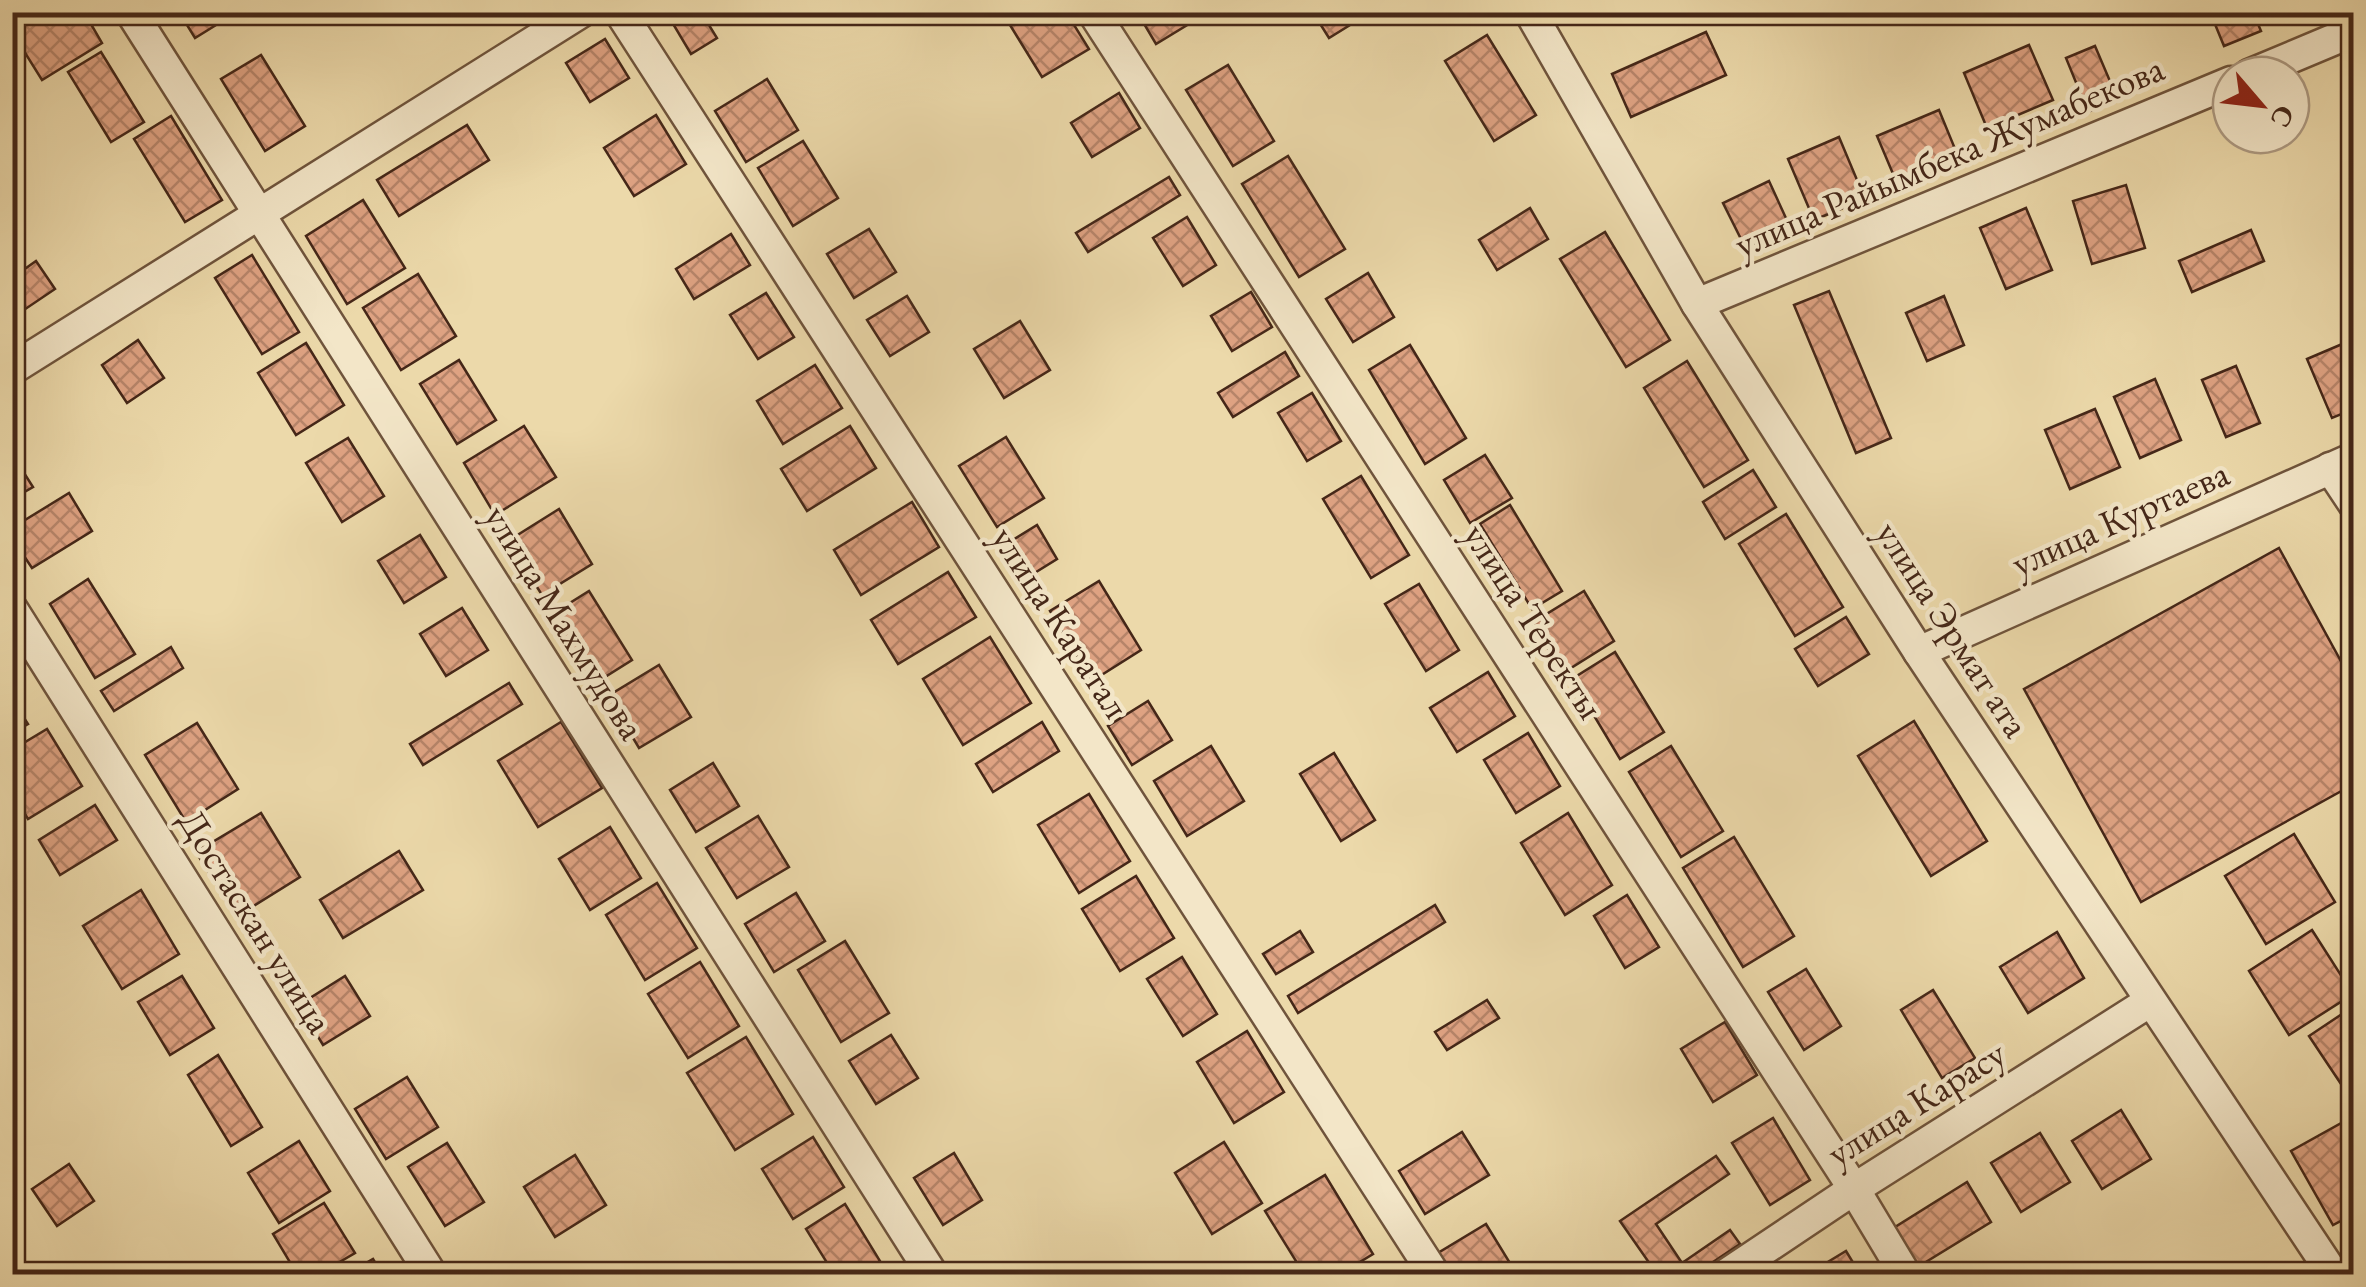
<svg xmlns="http://www.w3.org/2000/svg" width="2366" height="1287" font-family="'EB Garamond',serif">
	<defs>
		<pattern id="building-cross-hatch" width="8" height="8" patternUnits="userSpaceOnUse" patternTransform="scale(2.5)"><rect width="8" height="8" fill="#dea282"/><path d="M0 0l8 8M0 8l8-8" fill="none" stroke="#b68469"/></pattern>
	</defs>
	<rect width="100%" height="100%" fill="#ecd9aa"/>
	<filter id="stains"><feTurbulence type="fractalNoise" baseFrequency=".002" numOctaves="4"/><feColorMatrix values="0 0 0 0 .2 0 0 0 0 .09 0 0 0 0 .02 0 0 0 .5 -.17"/></filter>
	<radialGradient id="worn" r=".72"><stop offset=".6" stop-color="#630" stop-opacity="0"/><stop offset="1" stop-color="#630" stop-opacity=".3"/></radialGradient>
	<!-- building -->
	<g fill="url(#building-cross-hatch)" stroke="#452718" stroke-width="2.5">
		<path d="M24,12h60l18,31 -60,37 -30,-48v-13z"/>
		<path d="M179,12h58l-42,26z"/>
		<path d="M666,12h35l16,26 -26,16z"/>
		<path d="M1002,12h64l23,37 -47,28z"/>
		<path d="M1137,12h63l2,4 -46,28z"/>
		<path d="M1334,12h37l-42,26 -10,-16z"/>
		<path d="M2210,12h43l8,19 -37,15z"/>
		<path d="M1706,32l20,43 -95,42 -19,-43z"/>
		<path d="M1487,35l49,80 -42,26 -49,-80z"/>
		<path d="M605,39l24,39 -39,24 -24,-39z"/>
		<path d="M2029,45l24,55 -66,28 -23,-55z"/>
		<path d="M2095,46l23,54 -30,12 -22,-54z"/>
		<path d="M101,52l43,70 -33,20 -43,-70z"/>
		<path d="M261,55l44,71 -40,25 -44,-72z"/>
		<path d="M1228,65l46,76 -41,25 -47,-76z"/>
		<path d="M767,79l31,51 -52,32 -31,-51z"/>
		<path d="M1119,93l21,35 -48,29 -21,-34z"/>
		<path d="M1939,110l21,51 -61,27 -22,-52z"/>
		<path d="M656,115l30,49 -52,32 -30,-48z"/>
		<path d="M171,116l51,84 -37,22 -51,-83z"/>
		<path d="M467,125l22,35 -90,56 -22,-36z"/>
		<path d="M1839,137l26,62 -51,21 -26,-61z"/>
		<path d="M803,141l35,57 -45,28 -35,-58z"/>
		<path d="M1288,156l57,93 -46,28 -57,-93z"/>
		<path d="M1169,177l11,18 -92,57 -12,-19z"/>
		<path d="M1769,181l21,46 -44,22 -23,-46z"/>
		<path d="M2126,185l19,63 -53,16 -19,-63z"/>
		<path d="M363,200l42,68 -58,36 -41,-68z"/>
		<path d="M1530,208l18,31 -51,31 -18,-30z"/>
		<path d="M2026,208l26,62 -46,19 -26,-61z"/>
		<path d="M1187,217l29,48 -33,21 -30,-48z"/>
		<path d="M869,229l27,43 -42,26 -27,-44z"/>
		<path d="M2251,230l13,31 -72,31 -13,-31z"/>
		<path d="M1605,232l65,108 -44,27 -66,-108z"/>
		<path d="M731,234l19,31 -56,34 -18,-30z"/>
		<path d="M252,255l47,77 -37,22 -47,-76z"/>
		<path d="M36,261l19,28 -43,29v-40z"/>
		<path d="M1368,273l26,44 -41,25 -27,-43z"/>
		<path d="M418,274l38,62 -55,34 -38,-62z"/>
		<path d="M1829,291l62,147 -35,15 -62,-148z"/>
		<path d="M1251,292l21,35 -40,24 -21,-35z"/>
		<path d="M766,293l28,44 -36,22 -28,-44z"/>
		<path d="M907,296l22,36 -39,24 -23,-36z"/>
		<path d="M1944,296l20,49 -37,16 -21,-48z"/>
		<path d="M1020,321l30,49 -46,28 -30,-49z"/>
		<path d="M2354,339v70l-22,9 -25,-59z"/>
		<path d="M138,340l26,38 -37,25 -25,-38z"/>
		<path d="M306,343l38,62 -48,30 -38,-62z"/>
		<path d="M1410,345l56,93 -41,26 -56,-94z"/>
		<path d="M1285,352l14,24 -66,41 -15,-24z"/>
		<path d="M459,360l37,60 -39,24 -37,-60z"/>
		<path d="M1687,361l61,99 -44,27 -60,-99z"/>
		<path d="M815,365l27,43 -59,36 -26,-43z"/>
		<path d="M2236,366l24,57 -34,14 -24,-57z"/>
		<path d="M2155,379l26,61 -41,18 -26,-61z"/>
		<path d="M1312,393l29,48 -34,20 -29,-48z"/>
		<path d="M2095,409l25,58 -50,22 -25,-59z"/>
		<path d="M524,426l32,51 -61,38 -31,-52z"/>
		<path d="M850,426l26,42 -69,43 -26,-42z"/>
		<path d="M1006,437l38,61 -47,29 -38,-61z"/>
		<path d="M348,438l36,58 -42,26 -36,-59z"/>
		<path d="M12,454l21,33 -21,12z"/>
		<path d="M1485,455l27,43 -42,25 -26,-43z"/>
		<path d="M1753,470l23,37 -51,32 -22,-37z"/>
		<path d="M1361,476l48,79 -38,23 -48,-79z"/>
		<path d="M69,493l23,38 -60,37 -20,-30v-10z"/>
		<path d="M912,502l27,45 -78,48 -27,-45z"/>
		<path d="M1510,505l52,86 -30,18 -52,-85z"/>
		<path d="M559,509l33,55 -50,31 -34,-54z"/>
		<path d="M1786,514l57,93 -48,29 -56,-92z"/>
		<path d="M1037,525l20,34 -29,18 -20,-34z"/>
		<path d="M420,535l26,42 -42,26 -26,-42z"/>
		<path d="M2279,548l75,137v99l-213,118 -117,-213z"/>
		<path d="M948,572l28,45 -78,47 -27,-44z"/>
		<path d="M88,579l47,75 -40,24 -45,-74z"/>
		<path d="M1099,581l42,69 -49,31 -42,-70z"/>
		<path d="M1419,584l40,66 -33,21 -41,-67z"/>
		<path d="M589,591l43,69 -43,27 -43,-69z"/>
		<path d="M1584,591l30,50 -51,32 -31,-50z"/>
		<path d="M462,608l26,42 -42,26 -26,-42z"/>
		<path d="M1846,617l23,37 -51,32 -23,-37z"/>
		<path d="M990,637l41,66 -68,42 -40,-66z"/>
		<path d="M171,647l12,21 -69,43 -13,-20z"/>
		<path d="M1615,652l49,80 -44,27 -48,-80z"/>
		<path d="M659,665l32,52 -52,31 -31,-52z"/>
		<path d="M1488,672l27,44 -58,36 -27,-44z"/>
		<path d="M509,683l13,21 -99,61 -13,-21z"/>
		<path d="M12,699l16,25 -16,9z"/>
		<path d="M1148,701l24,39 -40,25 -24,-39z"/>
		<path d="M1914,721l73,120 -56,35 -73,-120z"/>
		<path d="M561,722l41,66 -64,39 -40,-66z"/>
		<path d="M1042,722l17,29 -66,41 -17,-28z"/>
		<path d="M197,723l41,66 -52,33 -41,-67z"/>
		<path d="M47,729l35,57 -54,33 -16,-26v-43z"/>
		<path d="M1528,733l32,53 -44,27 -32,-53z"/>
		<path d="M1211,746l33,55 -57,35 -33,-55z"/>
		<path d="M1671,746l52,85 -42,26 -52,-85z"/>
		<path d="M1334,753l41,67 -34,21 -41,-67z"/>
		<path d="M713,763l26,43 -43,26 -26,-42z"/>
		<path d="M1089,794l41,67 -51,32 -41,-68z"/>
		<path d="M95,805l22,35 -57,35 -21,-35z"/>
		<path d="M261,813l39,64 -64,40 -40,-65z"/>
		<path d="M1568,813l44,72 -47,30 -44,-72z"/>
		<path d="M758,816l31,51 -52,31 -31,-50z"/>
		<path d="M610,827l31,51 -51,32 -31,-51z"/>
		<path d="M2294,834l41,68 -69,42 -41,-68z"/>
		<path d="M1734,837l60,99 -51,31 -60,-99z"/>
		<path d="M399,851l24,39 -80,48 -23,-38z"/>
		<path d="M1136,876l38,62 -54,33 -38,-62z"/>
		<path d="M657,883l40,65 -52,32 -39,-65z"/>
		<path d="M141,890l38,64 -57,35 -39,-63z"/>
		<path d="M796,893l29,48 -51,31 -29,-48z"/>
		<path d="M1627,895l32,52 -34,21 -31,-52z"/>
		<path d="M1435,905l10,17 -147,91 -10,-17z"/>
		<path d="M2312,930l41,64 -64,41 -40,-64z"/>
		<path d="M1300,931l13,21 -37,22 -13,-20z"/>
		<path d="M2057,932l27,46 -56,35 -28,-46z"/>
		<path d="M845,941l44,72 -48,29 -43,-72z"/>
		<path d="M1182,957l35,57 -34,22 -36,-57z"/>
		<path d="M700,962l39,64 -51,32 -40,-64z"/>
		<path d="M1806,969l35,57 -37,24 -36,-58z"/>
		<path d="M182,976l32,52 -44,27 -32,-53z"/>
		<path d="M345,976l25,40 -47,29 -24,-40z"/>
		<path d="M1933,990l42,68 -33,20 -41,-68z"/>
		<path d="M1487,1000l12,18 -52,32 -12,-18z"/>
		<path d="M2354,1006v87l-5,3 -40,-60z"/>
		<path d="M1725,1022l32,53 -44,27 -32,-53z"/>
		<path d="M1247,1031l37,61 -50,31 -37,-61z"/>
		<path d="M891,1035l27,43 -42,26 -27,-43z"/>
		<path d="M746,1037l47,77 -58,36 -48,-77z"/>
		<path d="M218,1055l44,72 -31,19 -43,-71z"/>
		<path d="M407,1077l31,50 -52,32 -31,-50z"/>
		<path d="M2121,1110l30,49 -49,30 -30,-48z"/>
		<path d="M1773,1118l37,62 -40,25 -38,-62z"/>
		<path d="M2345,1121l9,15v78l-21,11 -42,-74z"/>
		<path d="M1462,1132l27,43 -64,39 -26,-43z"/>
		<path d="M2040,1133l30,49 -49,30 -30,-49z"/>
		<path d="M813,1137l31,50 -51,32 -31,-50z"/>
		<path d="M299,1141l31,50 -51,32 -31,-50z"/>
		<path d="M1224,1142l38,61 -50,31 -37,-61z"/>
		<path d="M447,1143l37,59 -39,24 -37,-59z"/>
		<path d="M954,1153l28,47 -39,25 -29,-47z"/>
		<path d="M575,1155l31,50 -51,32 -31,-50z"/>
		<path d="M1716,1156l13,18 -73,50 26,39 48,-33 10,14 -45,30h-38l-37,-53z"/>
		<path d="M69,1164l25,37 -37,25 -25,-37z"/>
		<path d="M1325,1175l48,79 -33,20h-36l-39,-63z"/>
		<path d="M1967,1182l24,40 -75,46 -24,-39z"/>
		<path d="M324,1203l31,50 -36,21h-22l-24,-40z"/>
		<path d="M845,1204l35,57 -21,13h-25l-28,-45z"/>
		<path d="M1486,1224l27,44 -11,6h-51l-13,-21z"/>
		<path d="M1846,1251l14,23h-52z"/>
		<path d="M373,1259l9,15h-35z"/>
	</g>
	<g fill="none" stroke-linecap="round" stroke-linejoin="round">
		<defs>
			<g id="street">
				<path d="M131,12l801,1262"/>
				<path d="M620,12l814,1262"/>
				<path d="M1093,12l761,1177 51,85"/>
				<path d="M1530,12l167,292 222,348 414,622"/>
				<path d="M2249,75l105,-44"/>
				<path d="M1697,304l534,-222"/>
				<path d="M12,369l569,-357"/>
				<path d="M2330,468l24,36"/>
				<path d="M12,609l419,665"/>
				<path d="M1919,652l435,-194"/>
				<path d="M1727,1274l127,-85 295,-187"/>
			</g>
		</defs>
		<!-- street casing -->
		<use href="#street" stroke="#6f543c" stroke-width="35"/>
		<!-- street -->
		<use href="#street" stroke="#f3e6c8" stroke-width="30"/>
	</g>
	<g text-anchor="middle" stroke-width="9" stroke-linejoin="round" paint-order="stroke">
		<!-- street labels -->
		<g font-size="38" fill="#452718" stroke="#f3e6c8">
			<text transform="translate(1949 156) rotate(-23)" y="13">улица Райымбека Жумабекова</text>
			<text transform="translate(2120 518) rotate(-24)" y="13">улица Куртаева</text>
			<text transform="translate(1534 621) rotate(57)" y="13">улица Теректы</text>
			<text transform="translate(565 622) rotate(58)" y="13">улица Махмудова</text>
			<text transform="translate(1061 622) rotate(57)" y="13">улица Каратал</text>
			<text transform="translate(1953 629) rotate(57)" y="13">улица Эрмат ата</text>
			<text transform="translate(256 921) rotate(58)" y="13">Достаскан улица</text>
			<text transform="translate(1916 1103) rotate(-32)" y="13">улица Карасу</text>
		</g>
	</g>
	<!-- margin -->
	<rect width="2366" height="1287" fill="none" stroke="#ecd9aa" stroke-width="50"/>
	<rect x="15" y="15" width="2336" height="1257" fill="none" stroke="#452718" stroke-width="5"/>
	<rect x="25" y="25" width="2316" height="1237" fill="none" stroke="#452718" stroke-width="2.5"/>
	<!-- north arrow -->
	<g transform="translate(2261 105) rotate(118)"><circle r="48" fill="#f3e6c8" stroke="#ad9a82" stroke-width="2.5"/>
	<path d="M0-8L18 38L0 25L-18 38Z" fill="#8f2418"/>
	<text y="-15" font-size="28" font-weight="bold" text-anchor="middle" fill="#452718">С</text>
	</g>
	<rect width="100%" height="100%" filter="url(#stains)"/>
	<rect width="100%" height="100%" fill="url(#worn)"/>
</svg>
